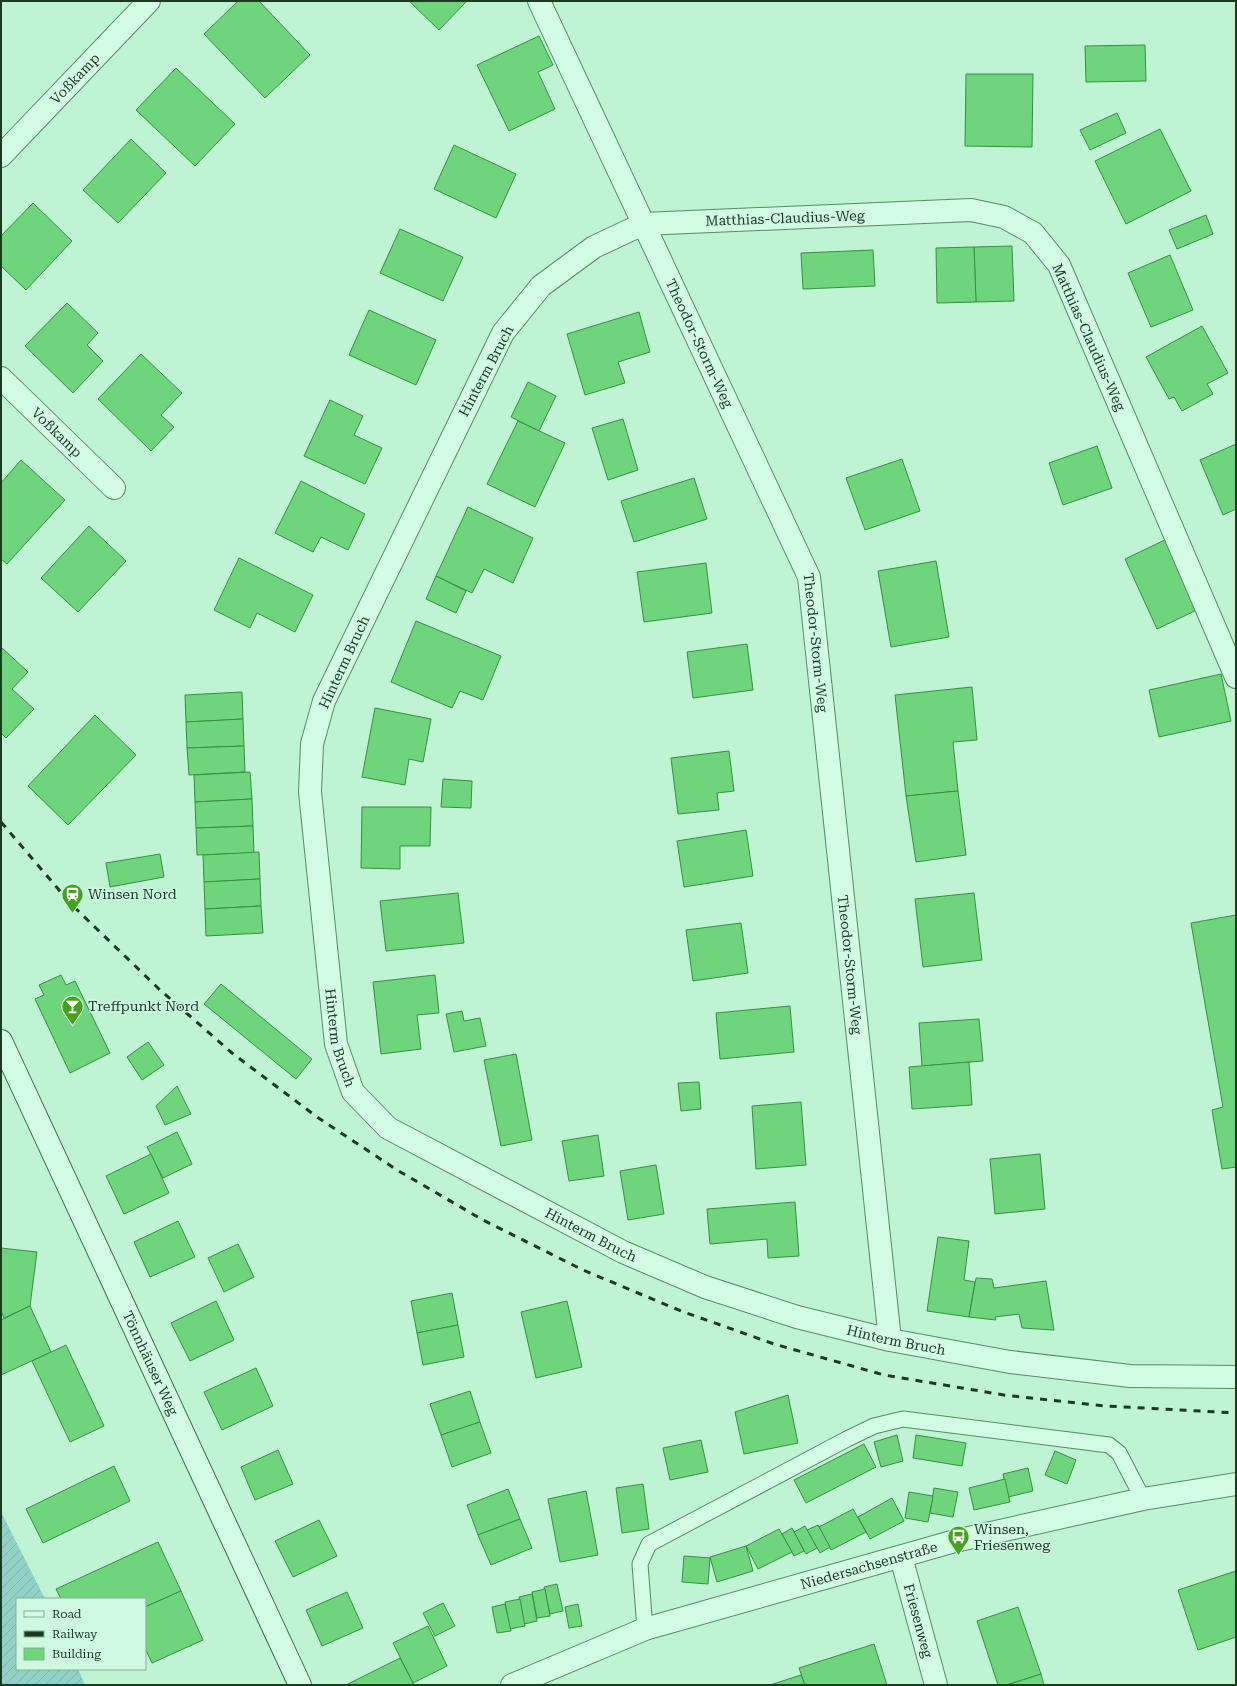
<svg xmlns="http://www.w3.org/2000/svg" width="1237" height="1686" font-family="'Roboto Serif',serif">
	<defs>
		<pattern id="garden-furrows" width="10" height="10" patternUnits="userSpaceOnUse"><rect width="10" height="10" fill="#90d2c7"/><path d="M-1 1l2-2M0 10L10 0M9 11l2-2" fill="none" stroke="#7cb5ab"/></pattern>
	</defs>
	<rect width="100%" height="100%" fill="#bef3d4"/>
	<!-- garden -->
	<path fill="url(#garden-furrows)" d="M1,1512l44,87h-28v70h61l7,16h-84z"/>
	<!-- building -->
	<g fill="#6fd57c" stroke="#378f41">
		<path d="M238,1h21l51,54 -45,43 -61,-64z"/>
		<path d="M409,1h58l-28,29z"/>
		<path d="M539,36l14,29 -15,7 17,37 -46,22 -32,-66z"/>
		<path d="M1145,45l1,36 -60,1 -1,-36z"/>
		<path d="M176,68l59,56 -40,42 -59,-56z"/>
		<path d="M966,74h67l-1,73 -67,-1z"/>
		<path d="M1117,113l9,20 -36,17 -10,-20z"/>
		<path d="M1160,129l31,62 -65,33 -31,-63z"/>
		<path d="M131,139l35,34 -48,50 -35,-33z"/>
		<path d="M454,145l62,29 -20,44 -62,-29z"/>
		<path d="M33,203l39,38 -46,49 -25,-24v-30z"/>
		<path d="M1206,215l7,19 -36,15 -8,-19z"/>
		<path d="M400,229l63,28 -20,44 -63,-28z"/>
		<path d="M1012,246l2,55 -38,1 -2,-55z"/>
		<path d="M974,247l2,55 -39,1 -1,-55z"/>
		<path d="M873,250l2,36 -72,3 -2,-36z"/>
		<path d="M1170,255l23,55 -42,17 -23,-54z"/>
		<path d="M67,303l31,30 -11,12 16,16 -30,32 -48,-47z"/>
		<path d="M369,310l67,30 -20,45 -67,-30z"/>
		<path d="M639,312l11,40 -32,10 7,21 -40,12 -18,-61z"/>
		<path d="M1202,326l26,47 -21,11 6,10 -31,17 -8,-14 -5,2 -23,-42z"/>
		<path d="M141,354l41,39 -21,22 13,12 -23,24 -53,-52z"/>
		<path d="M528,382l28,14 -17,35 -28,-14z"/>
		<path d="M330,400l33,16 -9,19 28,13 -17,36 -61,-28z"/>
		<path d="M623,419l15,51 -30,10 -16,-52z"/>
		<path d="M518,421l47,22 -30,64 -48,-23z"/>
		<path d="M1236,444v65l-13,6 -23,-55z"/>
		<path d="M1097,446l15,42 -49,17 -14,-42z"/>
		<path d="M902,459l18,52 -55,19 -19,-52z"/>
		<path d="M21,460l44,40 -58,64 -6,-5v-76z"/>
		<path d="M694,478l13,41 -73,23 -13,-41z"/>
		<path d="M301,481l64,33 -17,36 -27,-13 -8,15 -38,-19z"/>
		<path d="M468,507l65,31 -20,45 -29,-14 -12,24 -36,-17z"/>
		<path d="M89,526l37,35 -48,51 -37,-34z"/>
		<path d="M1169,538l32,70 -44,21 -32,-70z"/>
		<path d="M239,558l74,37 -18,37 -38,-19 -7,15 -36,-18z"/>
		<path d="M936,561l13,76 -58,10 -13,-76z"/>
		<path d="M706,563l6,50 -68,9 -7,-50z"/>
		<path d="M436,576l30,15 -10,22 -30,-14z"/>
		<path d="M416,621l85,35 -18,44 -23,-9 -8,17 -61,-26z"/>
		<path d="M747,644l6,46 -60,8 -6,-46z"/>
		<path d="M1,647l27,25 -16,17 22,20 -28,29 -5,-5z"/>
		<path d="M1221,674l10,47 -72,16 -10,-47z"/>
		<path d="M972,687l5,53 -24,2 5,49 -52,5 -11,-101z"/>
		<path d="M242,692l1,27 -57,3 -1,-27z"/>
		<path d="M375,708l56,11 -8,43 -14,-3 -4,26 -43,-8z"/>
		<path d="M95,715l41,40 -68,70 -40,-39z"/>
		<path d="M243,719l1,27 -57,2 -1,-26z"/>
		<path d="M244,746l1,26 -56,3 -2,-27z"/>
		<path d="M729,751l5,40 -17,2 2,17 -41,4 -7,-56z"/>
		<path d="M250,772l2,27 -57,3 -1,-27z"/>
		<path d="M443,779l29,2 -1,27 -30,-1z"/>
		<path d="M958,791l8,64 -50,7 -10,-66z"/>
		<path d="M252,799l1,27 -57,2 -1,-26z"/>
		<path d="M362,807h69l-1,39h-30v23l-39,-1z"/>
		<path d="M253,826l1,27 -57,2 -1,-27z"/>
		<path d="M746,830l7,46 -69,11 -7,-46z"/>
		<path d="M259,852l1,27 -56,3 -1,-27z"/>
		<path d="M160,854l4,23 -54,10 -4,-24z"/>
		<path d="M260,879l1,27 -56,3 -1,-27z"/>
		<path d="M458,893l6,50 -78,8 -6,-50z"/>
		<path d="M974,893l8,67 -59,7 -8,-68z"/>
		<path d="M261,906l2,27 -57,3 -1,-27z"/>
		<path d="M1236,915v252l-14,2 -10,-59 11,-3 -32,-184z"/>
		<path d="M741,923l7,50 -55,8 -7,-51z"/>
		<path d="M61,975l5,10 9,-4 35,72 -40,20 -35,-74 9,-4 -5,-10z"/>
		<path d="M435,975l4,38 -22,2 4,34 -40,5 -8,-72z"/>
		<path d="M221,984l91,75 -16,20 -92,-75z"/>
		<path d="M790,1006l4,46 -74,7 -4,-46z"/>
		<path d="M462,1011l2,10 16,-3 6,28 -32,6 -8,-38z"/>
		<path d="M979,1019l4,42 -61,5 -3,-43z"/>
		<path d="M148,1042l16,23 -22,15 -15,-23z"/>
		<path d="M516,1054l16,86 -31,6 -17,-86z"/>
		<path d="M969,1062l3,43 -60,4 -3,-42z"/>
		<path d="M699,1082l2,27 -20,2 -3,-28z"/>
		<path d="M177,1086l14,28 -26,11 -9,-19z"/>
		<path d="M801,1102l5,63 -50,4 -4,-63z"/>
		<path d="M177,1132l15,32 -29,14 -16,-31z"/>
		<path d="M598,1135l6,41 -35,5 -7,-40z"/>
		<path d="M151,1154l18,39 -45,21 -18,-38z"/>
		<path d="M1040,1154l5,55 -50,5 -5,-55z"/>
		<path d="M656,1165l8,49 -36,6 -8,-49z"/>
		<path d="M795,1202l4,54 -31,2 -1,-19 -57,5 -3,-35z"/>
		<path d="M178,1221l17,36 -45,20 -16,-35z"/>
		<path d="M938,1237l31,4 -5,39 11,2 -6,35 -42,-6z"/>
		<path d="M238,1244l16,33 -30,15 -16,-34z"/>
		<path d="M1,1248l36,4 -7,54 -26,12 -3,-7z"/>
		<path d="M976,1278l16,1 2,9 52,-7 8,49 -32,-2 -3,-14 -24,3 1,3 -27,-3z"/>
		<path d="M452,1293l6,32 -41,8 -6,-32z"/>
		<path d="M216,1301l18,39 -44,21 -19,-38z"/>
		<path d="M567,1301l15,66 -46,11 -15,-66z"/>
		<path d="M30,1306l21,46 -50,23v-55z"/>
		<path d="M458,1325l6,32 -41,8 -6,-32z"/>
		<path d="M66,1345l38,81 -34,16 -38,-81z"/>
		<path d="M256,1368l17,38 -51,24 -18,-38z"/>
		<path d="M470,1391l10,31 -39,13 -11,-31z"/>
		<path d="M788,1395l10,48 -54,11 -9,-42z"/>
		<path d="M480,1422l11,31 -39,14 -11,-32z"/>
		<path d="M897,1435l6,26 -22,6 -7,-25z"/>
		<path d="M916,1435l50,8 -4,23 -49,-8z"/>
		<path d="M701,1440l7,32 -38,8 -7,-32z"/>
		<path d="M864,1444l12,23 -70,36 -12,-23z"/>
		<path d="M278,1450l15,34 -38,16 -14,-33z"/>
		<path d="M1055,1451l21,9 -9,24 -22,-9z"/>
		<path d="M114,1466l16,35 -87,42 -17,-34z"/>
		<path d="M1028,1468l5,23 -25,6 -5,-23z"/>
		<path d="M1005,1479l5,23 -36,8 -5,-22z"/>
		<path d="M643,1484l6,45 -27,4 -6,-45z"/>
		<path d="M934,1488l24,4 -5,25 -23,-4z"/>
		<path d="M508,1489l12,30 -42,16 -11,-30z"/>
		<path d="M586,1491l12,64 -38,7 -12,-63z"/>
		<path d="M909,1492l24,4 -5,26 -23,-4z"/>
		<path d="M892,1498l12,23 -34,18 -12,-22z"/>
		<path d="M853,1509l13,23 -35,18 -12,-23z"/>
		<path d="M520,1519l12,29 -41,17 -13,-30z"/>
		<path d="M319,1520l18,36 -44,21 -18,-36z"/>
		<path d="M818,1525l12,22 -10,6 -13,-23z"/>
		<path d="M805,1526l12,22 -11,6 -12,-22z"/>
		<path d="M792,1528l12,23 -10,5 -12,-22z"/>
		<path d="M779,1529l13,23 -34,17 -12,-23z"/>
		<path d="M158,1542l23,49 -36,16v-8h-84l-5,-10z"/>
		<path d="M746,1546l7,25 -36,11 -7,-25z"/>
		<path d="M684,1556l26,2 -2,26 -26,-2z"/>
		<path d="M1236,1571v66l-38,13 -20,-60z"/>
		<path d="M557,1584l6,27 -13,3 -6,-27z"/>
		<path d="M545,1589l5,27 -13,2 -5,-26z"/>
		<path d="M181,1591l22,49 -51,23 -7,-15v-41z"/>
		<path d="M347,1592l16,36 -41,18 -16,-36z"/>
		<path d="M532,1594l5,27 -13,3 -5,-27z"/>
		<path d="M520,1599l5,27 -15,3 -5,-27z"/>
		<path d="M443,1603l12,23 -20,10 -12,-23z"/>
		<path d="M505,1604l6,27 -14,2 -5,-26z"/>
		<path d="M578,1604l4,22 -13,2 -4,-21z"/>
		<path d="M1018,1607l23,67 -34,11h-9l-21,-64z"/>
		<path d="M428,1626l19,40 -34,17 -20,-40z"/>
		<path d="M874,1644l13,41h-82l-6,-17z"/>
		<path d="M400,1658l14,27h-68z"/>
		<path d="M1041,1674l3,11h-37z"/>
		<path d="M801,1675l4,10h-35z"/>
	</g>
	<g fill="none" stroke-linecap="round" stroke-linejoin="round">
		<defs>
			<path id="service" d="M645,1629l-5,-65 9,-20 198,-105 27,-13 29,-7 206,26 10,8 24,46"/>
			<g id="minor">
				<path id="s1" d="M539,1l270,576 81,763"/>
				<path id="s2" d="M1,156l148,-155"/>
				<path id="s3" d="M1,378l113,110"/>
				<path id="s4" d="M1236,677l-177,-412 -26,-32 -29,-16 -33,-7 -328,14 -49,23 -53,39 -38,47 -179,368 -12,43 -2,48 26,252 17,48 35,36 235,124 82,35 92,30 93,23 120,22 120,14 106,1"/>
				<path id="s5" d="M901,1557l35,128"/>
				<path id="s6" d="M512,1685l133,-56 310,-88 188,-42 93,-15"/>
			</g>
			<g id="secondary">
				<path id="s7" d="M1,1041l299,644"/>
			</g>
		</defs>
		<!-- service casing -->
		<use href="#service" stroke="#548d62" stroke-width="17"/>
		<!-- minor casing -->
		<use href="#minor" stroke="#548d62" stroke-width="24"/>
		<!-- secondary casing -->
		<use href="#secondary" stroke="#386f44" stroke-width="24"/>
		<!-- service -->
		<use href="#service" stroke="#d2fde4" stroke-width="15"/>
		<!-- minor -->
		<use href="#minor" stroke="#d2fde4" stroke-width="22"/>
		<!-- secondary -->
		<use href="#secondary" stroke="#d2fde4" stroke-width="22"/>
		<!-- rail -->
		<path stroke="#1b3b21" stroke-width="3" stroke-dasharray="7 7" stroke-linecap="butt" d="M1,822l70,82 88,85 73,64 85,64 80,53 86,50 100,50 98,41 93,33 110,31 120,20 102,11 130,7"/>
	</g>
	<!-- icons -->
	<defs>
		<symbol id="station-pin" viewBox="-11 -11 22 30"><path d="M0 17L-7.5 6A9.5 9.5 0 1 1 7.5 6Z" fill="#44a31d" stroke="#cef9e0"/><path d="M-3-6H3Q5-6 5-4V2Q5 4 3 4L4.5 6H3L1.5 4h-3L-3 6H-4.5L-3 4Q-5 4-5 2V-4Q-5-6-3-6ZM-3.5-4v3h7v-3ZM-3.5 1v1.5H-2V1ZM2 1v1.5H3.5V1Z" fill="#fff"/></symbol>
		<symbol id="bar-pin" viewBox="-11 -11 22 30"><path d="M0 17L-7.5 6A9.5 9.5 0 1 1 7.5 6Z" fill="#44a31d" stroke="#cef9e0"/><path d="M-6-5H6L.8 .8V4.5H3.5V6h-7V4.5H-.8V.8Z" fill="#fff"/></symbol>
		<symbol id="bus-pin" viewBox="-11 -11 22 30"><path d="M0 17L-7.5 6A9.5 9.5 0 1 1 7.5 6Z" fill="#44a31d" stroke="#cef9e0"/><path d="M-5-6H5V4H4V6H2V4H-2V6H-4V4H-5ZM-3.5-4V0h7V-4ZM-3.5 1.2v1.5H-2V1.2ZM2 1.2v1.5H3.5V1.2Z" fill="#fff"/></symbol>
	</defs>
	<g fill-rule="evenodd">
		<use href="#station-pin" x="60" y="882" width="25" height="34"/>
		<use href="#bar-pin" x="60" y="994" width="25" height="34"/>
		<use href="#bus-pin" x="946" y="1524" width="25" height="34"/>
	</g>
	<g text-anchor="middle" stroke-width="3" stroke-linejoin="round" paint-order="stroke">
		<!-- street labels -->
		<g font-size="14" fill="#1b3b21" stroke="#cef9e0">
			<text dy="5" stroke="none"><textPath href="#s2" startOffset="107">Voßkamp</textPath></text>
			<text transform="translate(785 218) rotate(-2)" y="5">Matthias-Claudius-Weg</text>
			<text transform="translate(1089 337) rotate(66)" y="5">Matthias-Claudius-Weg</text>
			<text dy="5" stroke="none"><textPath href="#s1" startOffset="378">Theodor-Storm-Weg</textPath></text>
			<text transform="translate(486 371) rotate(-62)" y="5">Hinterm Bruch</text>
			<text dy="5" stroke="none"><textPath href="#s3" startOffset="78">Voßkamp</textPath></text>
			<text dy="5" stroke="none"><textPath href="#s1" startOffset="702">Theodor-Storm-Weg</textPath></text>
			<text transform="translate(344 662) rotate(-65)" y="5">Hinterm Bruch</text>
			<text dy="5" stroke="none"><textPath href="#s1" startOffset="1026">Theodor-Storm-Weg</textPath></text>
			<text dy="5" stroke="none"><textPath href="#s4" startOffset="1815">Hinterm Bruch</textPath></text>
			<text dy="5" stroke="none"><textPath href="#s4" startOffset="2151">Hinterm Bruch</textPath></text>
			<text dy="5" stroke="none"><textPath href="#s4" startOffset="2475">Hinterm Bruch</textPath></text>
			<text dy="5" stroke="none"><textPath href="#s7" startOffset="355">Tönnhäuser Weg</textPath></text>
			<text dy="5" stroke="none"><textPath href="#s6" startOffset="377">Niedersachsenstraße</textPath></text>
			<text dy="5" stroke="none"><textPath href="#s5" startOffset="66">Friesenweg</textPath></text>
		</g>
		<!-- poi labels -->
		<g font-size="14" fill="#1b3b21" stroke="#cef9e0" text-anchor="start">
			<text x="88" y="899">Winsen Nord</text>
			<text x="88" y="1011">Treffpunkt Nord</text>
			<text x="974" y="1534">Winsen,<tspan x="974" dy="16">Friesenweg</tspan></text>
		</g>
	</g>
	<!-- border -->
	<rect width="1237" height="1686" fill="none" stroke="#1b3b21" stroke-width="4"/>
	<!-- legend -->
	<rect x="16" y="1598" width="130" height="72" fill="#cef9e0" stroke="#86ad94"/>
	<rect x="24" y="1611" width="20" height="6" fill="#d2fde4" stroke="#86ad94"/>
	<text x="52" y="1618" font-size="12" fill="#1b3b21">Road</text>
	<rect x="24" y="1631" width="20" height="6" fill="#1b3b21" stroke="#86ad94"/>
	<text x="52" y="1638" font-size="12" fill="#1b3b21">Railway</text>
	<rect x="24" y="1648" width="20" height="12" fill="#6fd57c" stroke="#86ad94"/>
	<text x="52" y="1658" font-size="12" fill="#1b3b21">Building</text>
</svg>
